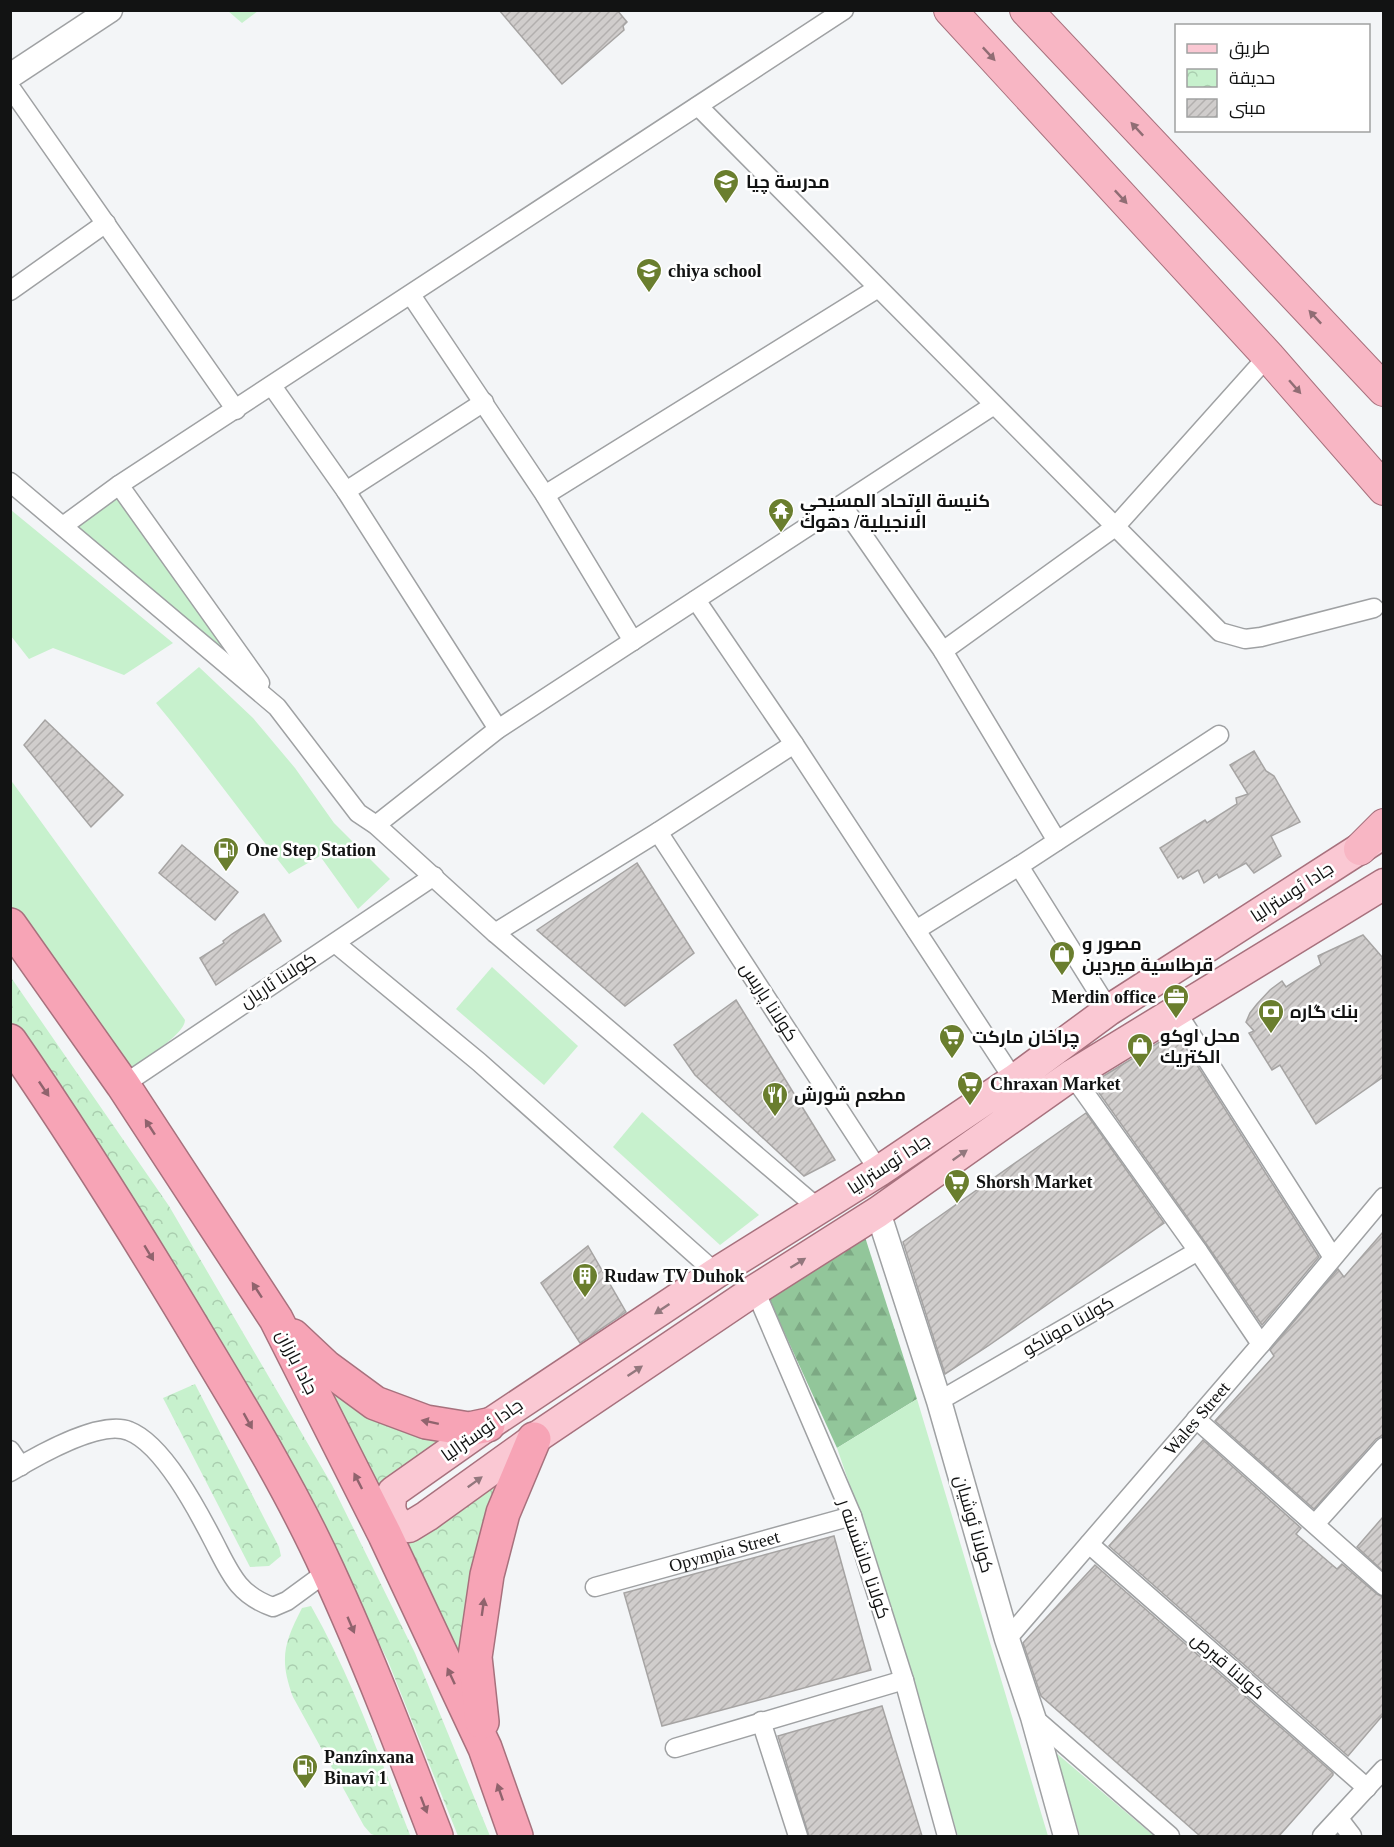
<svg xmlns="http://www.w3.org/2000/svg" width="1394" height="1847" font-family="'Times New Roman',Cairo,serif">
	<defs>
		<pattern id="forest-firs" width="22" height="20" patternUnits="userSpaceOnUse" patternTransform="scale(1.5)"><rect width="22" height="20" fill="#92c69a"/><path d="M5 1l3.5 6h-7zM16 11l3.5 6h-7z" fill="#7da984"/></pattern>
		<pattern id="park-crowns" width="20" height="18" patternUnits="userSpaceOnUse" patternTransform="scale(1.5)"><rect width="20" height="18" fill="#c7f1cd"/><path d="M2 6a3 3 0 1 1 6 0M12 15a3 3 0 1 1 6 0" fill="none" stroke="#aaceaf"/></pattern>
		<pattern id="building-hatch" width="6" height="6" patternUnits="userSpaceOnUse" patternTransform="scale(1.5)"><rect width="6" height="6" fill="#d0cdcc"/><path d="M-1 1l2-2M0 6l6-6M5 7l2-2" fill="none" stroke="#b2afae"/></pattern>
	</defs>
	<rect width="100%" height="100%" fill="#f3f5f7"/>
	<!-- forest -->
	<path fill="url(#forest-firs)" d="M865,1237l52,162 -80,49 -68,-149z"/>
	<!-- park -->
	<g fill="url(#park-crowns)">
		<path d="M228,11h30l-16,12z"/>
		<path d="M10,976l159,230 163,279 83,168 75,183h-32l-70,-175 -74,-148 -112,-198 -191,-292z"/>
		<path d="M317,1367l142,66 -81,52z"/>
		<path d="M195,1384l84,163 2,9 -12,10 -19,1 -87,-169z"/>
		<path d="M516,1465l-42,222 -70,-143z"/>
		<path d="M311,1606c42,74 68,150 99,229l-33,1 -6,-2 -7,-8 -71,-129c-14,-38 -9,-54 9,-89z"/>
	</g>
	<!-- garden -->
	<g fill="#c7f1cd">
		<path d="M119,485l158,222 -214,-181z"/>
		<path d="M11,510l162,133 -49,32 -71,-27 -24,11 -18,-23z"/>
		<path d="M199,667l54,51 42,50 39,55 56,56 -32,30 -38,-53 -31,18c-45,-57 -87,-116 -133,-171z"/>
		<path d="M10,779l175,241c0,15 -46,42 -60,52l-114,-158z"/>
		<path d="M492,967l86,79 -34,39 -88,-76z"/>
		<path d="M642,1112l117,103 -39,30 -107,-98z"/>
		<path d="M917,1399l131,437h-90l-92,-304 -29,-84z"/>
		<path d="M1055,1752l99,84h-74z"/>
	</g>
	<!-- building -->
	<g fill="url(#building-hatch)" stroke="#a6a4a3" stroke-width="1.5">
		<path d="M499,10h118l10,12 -4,4 1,4 -62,54z"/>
		<path d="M45,720l78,75 -32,32 -67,-82z"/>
		<path d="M1254,751l12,20 8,5 26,46 -29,14 10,20 -27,17 -8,-10 -27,15 -2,-4 -13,9 -6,-13 -15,9 -2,-3 -3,2 -18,-30 45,-28 2,3 30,-19 -1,-6 12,-4 -18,-29z"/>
		<path d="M182,845l56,47 -23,28 -56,-47z"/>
		<path d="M637,863l57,90 -69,53 -88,-76z"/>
		<path d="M264,914l17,27 -65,44 -16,-27 24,-15 -1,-2 9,-7z"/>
		<path d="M1363,935l20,23v119l-67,47 -36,-59 -8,5 -23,-37 5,-2 -8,-9 4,-9 7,-9 13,-14 12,-9 4,6 35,-22 -3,-9z"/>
		<path d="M736,1000l99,160 -31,16 -109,-101 -21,-30z"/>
		<path d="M1176,1032l143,225 -57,68 -55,-80 -115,-162z"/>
		<path d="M1086,1113l78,110 -176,123 -43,28 -42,-132z"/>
		<path d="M1383,1232v203l-7,4 -62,70 -99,-88 59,-65 -4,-6 68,-81 6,8z"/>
		<path d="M588,1246l38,66 -46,31 -39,-60z"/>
		<path d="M1203,1440l98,88 -5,6 41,35 5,-5 35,30 6,3v118l-35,41 -239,-210z"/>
		<path d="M1383,1517v54l-26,-24z"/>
		<path d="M834,1536l37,134 -209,56 -38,-133z"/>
		<path d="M1095,1565l238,208v2l-54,61h-79l-159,-140 -18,-53z"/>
		<path d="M882,1706l40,130h-113l-31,-100z"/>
	</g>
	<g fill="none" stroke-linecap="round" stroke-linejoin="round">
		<defs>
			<g id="minor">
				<path d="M10,87l226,323"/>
				<path d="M698,106l522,526 25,7 16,-2 113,-29"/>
				<path d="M10,291l96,-68"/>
				<path d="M411,295l134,200 88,146"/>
				<path d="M272,386l74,105 152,238"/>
				<path d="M10,482l267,225 81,106 18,12 119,108 324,276"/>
				<path d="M119,485l141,198"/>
				<path d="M346,491l138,-89"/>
				<path d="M545,495l333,-207"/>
				<path d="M842,505l101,146 114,190"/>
				<path d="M63,526l56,-41 725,-475"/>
				<path d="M696,600l98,144 220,336"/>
				<path d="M943,651l172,-124 153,-171"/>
				<path d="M376,825l122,-96 496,-324"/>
				<path d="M658,832l221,339"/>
				<path d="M1019,866l200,-131"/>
				<path d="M916,930l103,-64 90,144"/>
				<path d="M495,933l163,-101 136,-88"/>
				<path d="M335,943l144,119 237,211"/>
				<path d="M1176,1011l156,245"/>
				<path d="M1072,1075l126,176 63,93"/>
				<path d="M123,1085l311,-209"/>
				<path d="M755,1290l97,226 52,164 43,156"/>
				<path d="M939,1401l259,-150"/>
				<path d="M1196,1419l188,167"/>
				<path d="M10,1450l11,16"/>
				<path d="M10,1472c25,-15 90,-53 119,-41 34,13 69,80 85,111 16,31 24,53 59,65l14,-6 41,-30"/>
				<path d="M1315,1524l69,-77"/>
				<path d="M1089,1544l278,244"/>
				<path id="s1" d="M595,1587l257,-71"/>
				<path id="s2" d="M1007,1639l254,-295 123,-147"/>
				<path d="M1033,1717l137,119"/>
				<path d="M761,1721l37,115"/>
				<path d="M675,1748l229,-68"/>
				<path d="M1339,1819l13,17"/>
				<path d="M1322,1836l62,-67"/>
			</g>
			<g id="tertiary">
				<path d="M10,76l100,-66"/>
				<path d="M878,1212l61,189 68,238 26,78 33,119"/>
			</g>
			<path id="primary" d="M1381,835l-272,175 -95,70 -135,91 -163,102 -228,152 -95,67c-6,16 -2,31 16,35l18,-11 107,-77 221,-149 123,-78 194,-137 312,-191"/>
			<g id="trunk">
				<path d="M950,10l318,346 116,133"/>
				<path d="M1026,10l358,380"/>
				<path d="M1360,849l24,-24"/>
			</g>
			<g id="motorway">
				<path d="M10,925l113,160 153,234 109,216 100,213 31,88"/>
				<path d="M10,1041c69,100 133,203 195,307 44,73 88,146 123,223 40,87 74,176 108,265"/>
				<path d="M293,1336l33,31 49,36 51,19 43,7 19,-4"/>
				<path d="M482,1722l-7,-65 12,-82 16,-62 31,-74"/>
			</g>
		</defs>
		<!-- minor casing -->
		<use href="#minor" stroke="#9fa1a3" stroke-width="21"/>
		<!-- tertiary casing -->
		<use href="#tertiary" stroke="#9fa1a3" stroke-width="27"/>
		<!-- primary casing -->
		<use href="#primary" stroke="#a7717d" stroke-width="33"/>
		<!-- trunk casing -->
		<use href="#trunk" stroke="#a7717d" stroke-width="34"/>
		<!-- motorway casing -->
		<use href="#motorway" stroke="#a7717d" stroke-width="36"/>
		<!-- minor -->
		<use href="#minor" stroke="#fff" stroke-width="18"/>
		<!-- tertiary -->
		<use href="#tertiary" stroke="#fff" stroke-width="24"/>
		<!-- primary -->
		<use href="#primary" stroke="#fac8d3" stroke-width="30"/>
		<!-- trunk -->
		<use href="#trunk" stroke="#f8b6c4" stroke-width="32"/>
		<!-- motorway -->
		<use href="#motorway" stroke="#f7a4b6" stroke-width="33"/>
	</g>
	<!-- one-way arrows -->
	<defs><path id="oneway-solid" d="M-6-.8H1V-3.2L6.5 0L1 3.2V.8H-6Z" transform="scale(1.5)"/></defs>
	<g fill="#906d74">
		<use href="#oneway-solid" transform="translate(989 54) rotate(47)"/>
		<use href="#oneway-solid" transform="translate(1137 129) rotate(-133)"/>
		<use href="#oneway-solid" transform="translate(1121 197) rotate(47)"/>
		<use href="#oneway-solid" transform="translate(1315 317) rotate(-133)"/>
		<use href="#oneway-solid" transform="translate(1295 387) rotate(49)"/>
	</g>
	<g fill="#90636d">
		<use href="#oneway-solid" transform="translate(44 1089) rotate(56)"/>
		<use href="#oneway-solid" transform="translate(150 1127) rotate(-123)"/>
		<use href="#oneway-solid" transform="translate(149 1253) rotate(59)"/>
		<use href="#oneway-solid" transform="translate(257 1290) rotate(-123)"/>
		<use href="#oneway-solid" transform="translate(248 1421) rotate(61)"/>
		<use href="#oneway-solid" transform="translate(430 1422) rotate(-168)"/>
		<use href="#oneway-solid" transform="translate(358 1481) rotate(-117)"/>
		<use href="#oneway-solid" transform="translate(483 1607) rotate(-82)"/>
		<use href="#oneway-solid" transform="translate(351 1625) rotate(67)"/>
		<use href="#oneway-solid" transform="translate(451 1676) rotate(-115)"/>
		<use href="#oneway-solid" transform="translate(500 1792) rotate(-109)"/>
		<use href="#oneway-solid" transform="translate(424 1805) rotate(69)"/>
	</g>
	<g fill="#92777d">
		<use href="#oneway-solid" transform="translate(960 1155) rotate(-35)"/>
		<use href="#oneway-solid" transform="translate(798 1263) rotate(-32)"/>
		<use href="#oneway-solid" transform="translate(662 1309) rotate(146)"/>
		<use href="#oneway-solid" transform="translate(635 1371) rotate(-34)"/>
		<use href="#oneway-solid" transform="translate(475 1482) rotate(-36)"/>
	</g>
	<!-- icons -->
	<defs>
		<symbol id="school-pin" viewBox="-11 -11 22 30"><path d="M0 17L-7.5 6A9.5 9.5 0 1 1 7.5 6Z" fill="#6a7e2e" stroke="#fff"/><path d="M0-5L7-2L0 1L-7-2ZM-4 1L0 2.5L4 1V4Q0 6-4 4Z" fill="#fff"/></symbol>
		<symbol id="temple-pin" viewBox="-11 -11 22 30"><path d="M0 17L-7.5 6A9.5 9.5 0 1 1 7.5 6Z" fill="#6a7e2e" stroke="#fff"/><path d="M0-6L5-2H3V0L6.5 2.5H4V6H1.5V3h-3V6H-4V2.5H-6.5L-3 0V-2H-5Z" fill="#fff"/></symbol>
		<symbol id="fuel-pin" viewBox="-11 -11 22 30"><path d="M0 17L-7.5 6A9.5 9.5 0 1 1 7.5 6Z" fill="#6a7e2e" stroke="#fff"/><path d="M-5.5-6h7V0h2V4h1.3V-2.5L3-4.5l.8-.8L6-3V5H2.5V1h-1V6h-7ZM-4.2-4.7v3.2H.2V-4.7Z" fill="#fff"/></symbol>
		<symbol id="shop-pin" viewBox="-11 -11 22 30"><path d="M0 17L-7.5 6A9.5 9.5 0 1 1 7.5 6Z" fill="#6a7e2e" stroke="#fff"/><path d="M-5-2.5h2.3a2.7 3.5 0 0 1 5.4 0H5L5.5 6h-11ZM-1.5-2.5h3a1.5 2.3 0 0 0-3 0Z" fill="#fff"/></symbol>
		<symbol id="office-pin" viewBox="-11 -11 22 30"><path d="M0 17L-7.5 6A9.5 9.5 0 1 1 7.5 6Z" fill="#6a7e2e" stroke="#fff"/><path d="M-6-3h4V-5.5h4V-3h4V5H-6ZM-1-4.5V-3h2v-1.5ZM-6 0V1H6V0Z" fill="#fff"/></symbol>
		<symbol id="bank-pin" viewBox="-11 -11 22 30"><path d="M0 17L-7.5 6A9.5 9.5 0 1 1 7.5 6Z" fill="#6a7e2e" stroke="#fff"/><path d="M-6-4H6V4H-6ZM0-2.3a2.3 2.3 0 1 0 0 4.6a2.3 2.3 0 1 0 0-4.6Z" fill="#fff"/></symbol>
		<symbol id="supermarket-pin" viewBox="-11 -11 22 30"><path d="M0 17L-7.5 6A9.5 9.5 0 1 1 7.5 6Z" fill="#6a7e2e" stroke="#fff"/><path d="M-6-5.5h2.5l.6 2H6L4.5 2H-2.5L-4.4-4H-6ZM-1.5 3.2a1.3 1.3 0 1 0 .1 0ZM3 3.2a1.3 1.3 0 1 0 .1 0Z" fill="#fff"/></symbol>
		<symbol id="restaurant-pin" viewBox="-11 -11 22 30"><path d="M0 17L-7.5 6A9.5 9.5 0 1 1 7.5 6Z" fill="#6a7e2e" stroke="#fff"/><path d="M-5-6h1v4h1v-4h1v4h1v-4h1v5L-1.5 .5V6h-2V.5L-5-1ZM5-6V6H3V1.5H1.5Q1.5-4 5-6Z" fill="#fff"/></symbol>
		<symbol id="building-pin" viewBox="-11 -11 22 30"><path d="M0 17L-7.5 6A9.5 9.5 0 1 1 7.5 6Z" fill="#6a7e2e" stroke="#fff"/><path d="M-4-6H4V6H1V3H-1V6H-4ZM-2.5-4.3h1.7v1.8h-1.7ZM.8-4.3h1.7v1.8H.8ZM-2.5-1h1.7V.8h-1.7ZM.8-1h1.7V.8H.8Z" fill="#fff"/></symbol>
	</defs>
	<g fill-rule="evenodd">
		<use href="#school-pin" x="711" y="167" width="30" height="40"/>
		<use href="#school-pin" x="634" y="256" width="30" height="40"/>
		<use href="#temple-pin" x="766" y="496" width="30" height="40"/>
		<use href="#fuel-pin" x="211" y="835" width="30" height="40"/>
		<use href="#shop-pin" x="1047" y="939" width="30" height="40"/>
		<use href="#office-pin" x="1161" y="982" width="30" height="40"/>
		<use href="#bank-pin" x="1256" y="997" width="30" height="40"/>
		<use href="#supermarket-pin" x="937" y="1022" width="30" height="40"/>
		<use href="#shop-pin" x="1125" y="1031" width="30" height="40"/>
		<use href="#supermarket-pin" x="955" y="1069" width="30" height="40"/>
		<use href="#restaurant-pin" x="760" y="1080" width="30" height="40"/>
		<use href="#supermarket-pin" x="942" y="1167" width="30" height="40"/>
		<use href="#building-pin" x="570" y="1261" width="30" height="40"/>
		<use href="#fuel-pin" x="290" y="1752" width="30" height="40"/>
	</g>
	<g text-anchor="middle" stroke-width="5" stroke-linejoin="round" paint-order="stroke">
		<!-- poi labels -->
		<g font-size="18" font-weight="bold" fill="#121313" stroke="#fff" text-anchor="start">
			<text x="746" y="188">مدرسة چيا</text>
			<text x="668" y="277">chiya school</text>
			<text x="800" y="507">كنيسة الإتحاد المسيحي<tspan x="800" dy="21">الانجيلية/ دهوك</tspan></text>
			<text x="246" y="856">One Step Station</text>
			<text x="1082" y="950">مصور و<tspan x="1082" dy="21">قرطاسية ميردين</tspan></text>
			<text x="1156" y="1003" text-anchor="end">Merdin office</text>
			<text x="1290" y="1018">بنك گاره</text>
			<text x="1160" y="1042">محل اوكو<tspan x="1160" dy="21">الكتريك</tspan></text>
			<text x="972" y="1043">چراخان ماركت</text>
			<text x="990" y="1090">Chraxan Market</text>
			<text x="794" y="1101">مطعم شورش</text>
			<text x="976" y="1188">Shorsh Market</text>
			<text x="604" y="1282">Rudaw TV Duhok</text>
			<text x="324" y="1763">Panzînxana<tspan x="324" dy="21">Binavî 1</tspan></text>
		</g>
		<!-- street labels -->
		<g font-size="18" fill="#121313" stroke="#fff">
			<text transform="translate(1292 892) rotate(-33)" y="6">جادا ئوسترالیا</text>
			<text transform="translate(278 980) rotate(-33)" y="6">كولانا ئاريان</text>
			<text transform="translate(769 1002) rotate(57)" y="6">كولانا پاریس</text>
			<text transform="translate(889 1164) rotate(-33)" y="6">جادا ئوسترالیا</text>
			<text transform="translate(1068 1326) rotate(-30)" y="6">كولانا موناكو</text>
			<text transform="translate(297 1362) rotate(63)" y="6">جادا بارزان</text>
			<text dy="6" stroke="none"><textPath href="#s2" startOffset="291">Wales Street</textPath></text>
			<text transform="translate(482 1430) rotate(-35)" y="6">جادا ئوسترالیا</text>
			<text transform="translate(974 1524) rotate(74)" y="6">كولانا ئوشيان</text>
			<text dy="6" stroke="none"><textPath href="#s1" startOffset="134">Opympia Street</textPath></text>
			<text transform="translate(864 1559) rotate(71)" y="6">كولانا مانشسته ر</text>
			<text transform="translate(1228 1666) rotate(41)" y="6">كولانا قبرص</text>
		</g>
	</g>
	<!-- border -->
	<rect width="1394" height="1847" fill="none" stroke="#121313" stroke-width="24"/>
	<!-- legend -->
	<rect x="1175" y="24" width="195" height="108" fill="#ffffff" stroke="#a0a1a1" stroke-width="1.5"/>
	<rect x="1187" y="44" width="30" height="9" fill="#fac8d3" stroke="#a0a1a1" stroke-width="1.5"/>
	<text x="1229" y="54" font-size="18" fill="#121313">طريق</text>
	<rect x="1187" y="69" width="30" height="18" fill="url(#park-crowns)" stroke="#a0a1a1" stroke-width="1.5"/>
	<text x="1229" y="84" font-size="18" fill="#121313">حديقة</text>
	<rect x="1187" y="99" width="30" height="18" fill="url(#building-hatch)" stroke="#a0a1a1" stroke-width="1.5"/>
	<text x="1229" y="114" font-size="18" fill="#121313">مبنى</text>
</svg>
